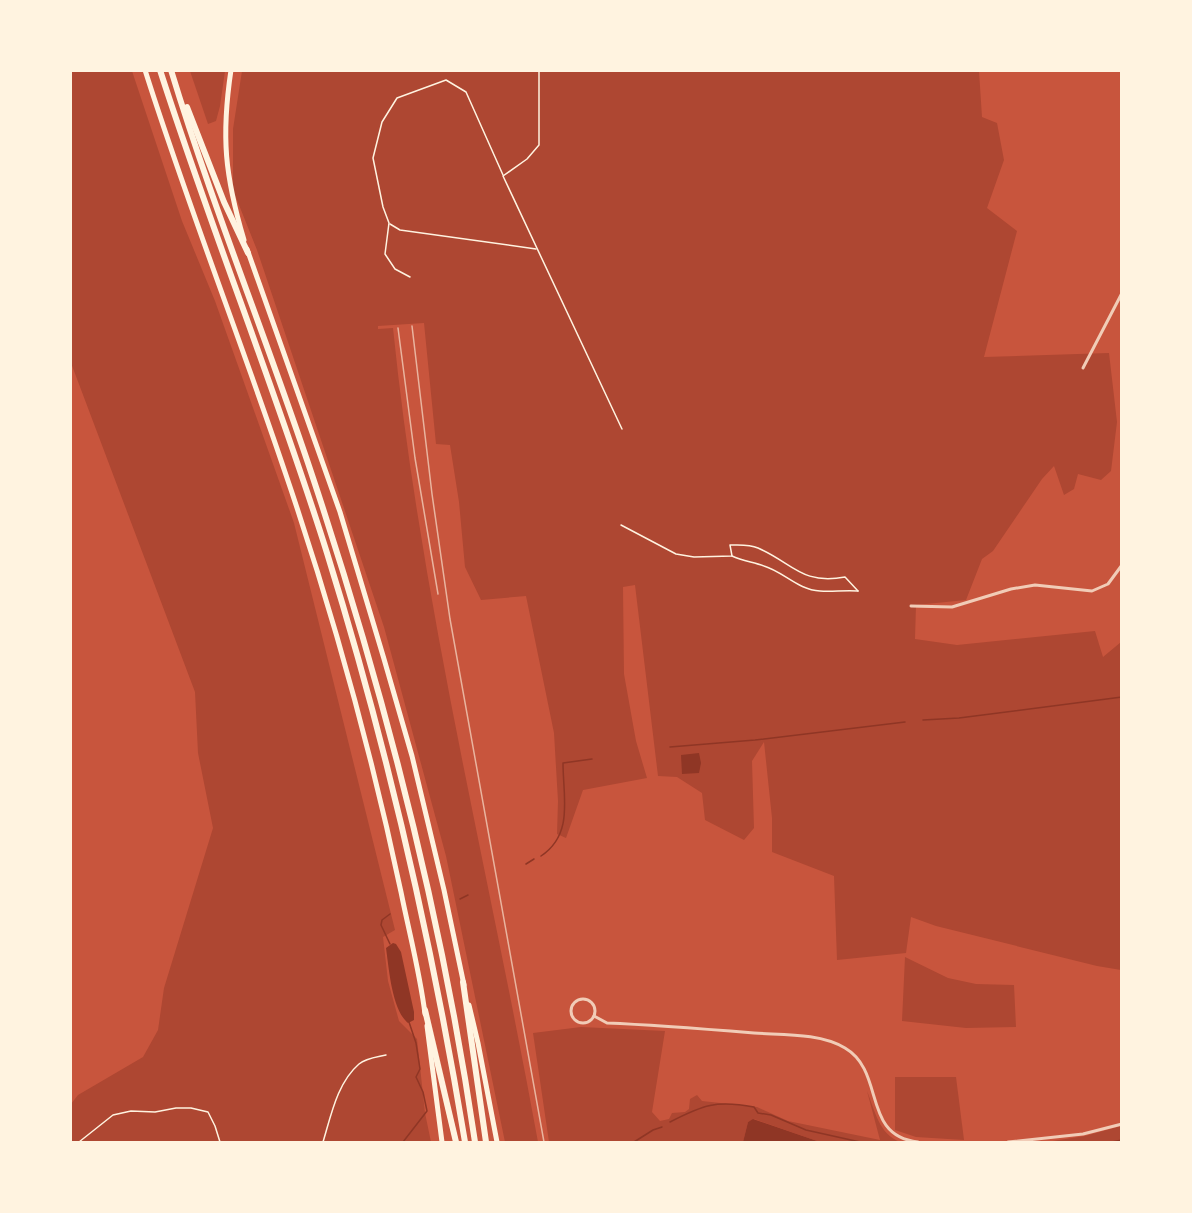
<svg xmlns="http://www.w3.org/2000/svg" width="1192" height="1213" font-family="'Noto Sans',sans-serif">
	<rect width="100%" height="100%" fill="#c8553d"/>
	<!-- green -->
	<g fill="#ae4732">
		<path d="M70,71h62l50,150 33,80 79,222 101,407 -12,7 5,44 11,40 18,18 8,74 6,29h-360v-38l7,-9 65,-38 15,-27 6,-42 49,-160 -15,-75 -3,-61 -124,-329z"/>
		<path d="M190,71h35l-5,35 -4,15 -8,3z"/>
		<path d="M242,71h737l3,46 15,6 7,37 -17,48 30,23 -33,126 125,-4 8,69 -6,49 -10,9 -23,-6 -4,15 -10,6 -10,-29 -12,13 -49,72 -11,8 -16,41 -50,5 -1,34 42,6 138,-14 8,26 18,-15v328l-24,-4 -161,-40 -25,-9 -5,36 -69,7 -3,-84 -62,-24v-34l-8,-76 -12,19 2,67 -10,12 -39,-20 -3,-27 -25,-16 -19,-1 -23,-191 -12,2 1,87 12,67 11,37 -64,12 -17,48 -9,-4 1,-33 -4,-68 -28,-137 -45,4 -16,-33 -6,-65 -9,-57 -14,-1 -12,-121 -46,3v3l15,-1c28,275 96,544 145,814h-33l-59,-286 -62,-229 -127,-377 -24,-60v-61z"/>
		<path d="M905,957l43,21 28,6 38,1 2,42 -50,1 -64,-7z"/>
		<path d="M581,1027l84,4 -13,81 8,9 9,-2 3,-6 13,-1 4,-3 1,-10 7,-4 5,6 55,6 31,14 92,19 -13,-49c8,20 12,43 33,51h-80l-66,-23 -6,3 -5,20h-194l-16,-109z"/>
		<path d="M895,1077h61l8,63 -48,-3 -21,-7z"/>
		<path d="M1121,1126v16h-75l39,-6z"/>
	</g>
	<!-- water -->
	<g fill="#8f3625">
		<path d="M699,753l2,10 -2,10 -17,1 -1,-19z"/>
		<path d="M393,943l3,1 5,8 13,60v8l-6,3c-16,-13 -19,-54 -22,-75z"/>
		<path d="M753,1119l67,23h-77l5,-20z"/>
	</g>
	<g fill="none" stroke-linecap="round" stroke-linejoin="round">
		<!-- stream -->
		<g stroke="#8f3625" stroke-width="1.5">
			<path d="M923,720l36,-2 163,-21"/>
			<path d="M670,747l85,-7 150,-18"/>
			<path d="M541,856c33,-22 22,-59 22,-93l29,-4"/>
			<path d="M526,864l8,-5"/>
			<path d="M460,899l8,-4"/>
			<path d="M390,914l-8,6 -1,5 9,19"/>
			<path d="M670,1122c33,-17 46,-22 84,-15l4,6 13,2 35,15 54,12"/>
			<path d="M403,1142l24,-31 -4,-19 -7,-15 4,-8 -4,-26 -7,-21"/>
			<path d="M634,1142l19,-12 9,-3"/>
			<path d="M1112,1142l10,-2"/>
		</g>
		<!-- path -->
		<g stroke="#fff3e0" stroke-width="1.5">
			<path d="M539,70v75l-12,14 -24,17 119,253"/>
			<path d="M390,224l10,6 136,19"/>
			<path d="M410,277l-15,-8 -10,-15 4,-31 -6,-16 -10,-49 9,-36 15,-24 49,-18 20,12 37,83"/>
			<path d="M621,525l55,29 18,3 38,-1 -2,-11c10,0 19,-1 28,3 35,15 43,37 87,29l13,14"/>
			<path d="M732,556c11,5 21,6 32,10 20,6 34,24 56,25 12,1 24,-1 38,0"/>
			<path d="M79,1142l34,-27 18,-4 24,1 21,-4h15l17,4 7,14 5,16"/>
			<path d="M323,1142c8,-26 14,-59 36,-78 7,-6 19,-7 27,-9"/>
		</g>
		<!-- minor -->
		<g stroke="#f1ccb7" stroke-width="3">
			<path d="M1083,368l39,-75"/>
			<path d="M911,606l41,1 59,-18 24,-4 57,6 16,-7 14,-19"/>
			<circle cx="583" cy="1011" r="12"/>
			<path d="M594,1016l13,7c49,2 98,6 147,10 29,2 66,0 91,15 41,24 16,88 73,94"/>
			<path d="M1008,1142l75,-8 39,-10"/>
		</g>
		<!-- trunk -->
		<g stroke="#fff3e0" stroke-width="5">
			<path d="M145,70c43,136 95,268 140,402 47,138 86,278 116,420 8,40 19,81 24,122"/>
			<path d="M231,70c-10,67 -6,106 13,170"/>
			<path d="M247,249l93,263 44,147 28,97 32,134 20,95"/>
			<path d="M469,1005l9,38 19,99"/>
			<path d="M427,1026l15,116"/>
		</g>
		<!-- motorway -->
		<g stroke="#fff3e0" stroke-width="6">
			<path d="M160,70c52,162 116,320 167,483 60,193 105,390 138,589"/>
			<path d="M171,70c42,138 97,272 142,408 72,217 129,439 162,664"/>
			<path d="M187,107l37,95 24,51"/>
			<path d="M463,982l23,160"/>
			<path d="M425,1010l31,132"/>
		</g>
		<!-- rail -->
		<g stroke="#e9b49f" stroke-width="1.5">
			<path d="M412,326l20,168 18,125 94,523"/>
			<path d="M398,328l17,130 23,136"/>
		</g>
	</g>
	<!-- border -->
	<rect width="1192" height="1213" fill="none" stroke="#fff3e0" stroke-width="144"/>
</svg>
